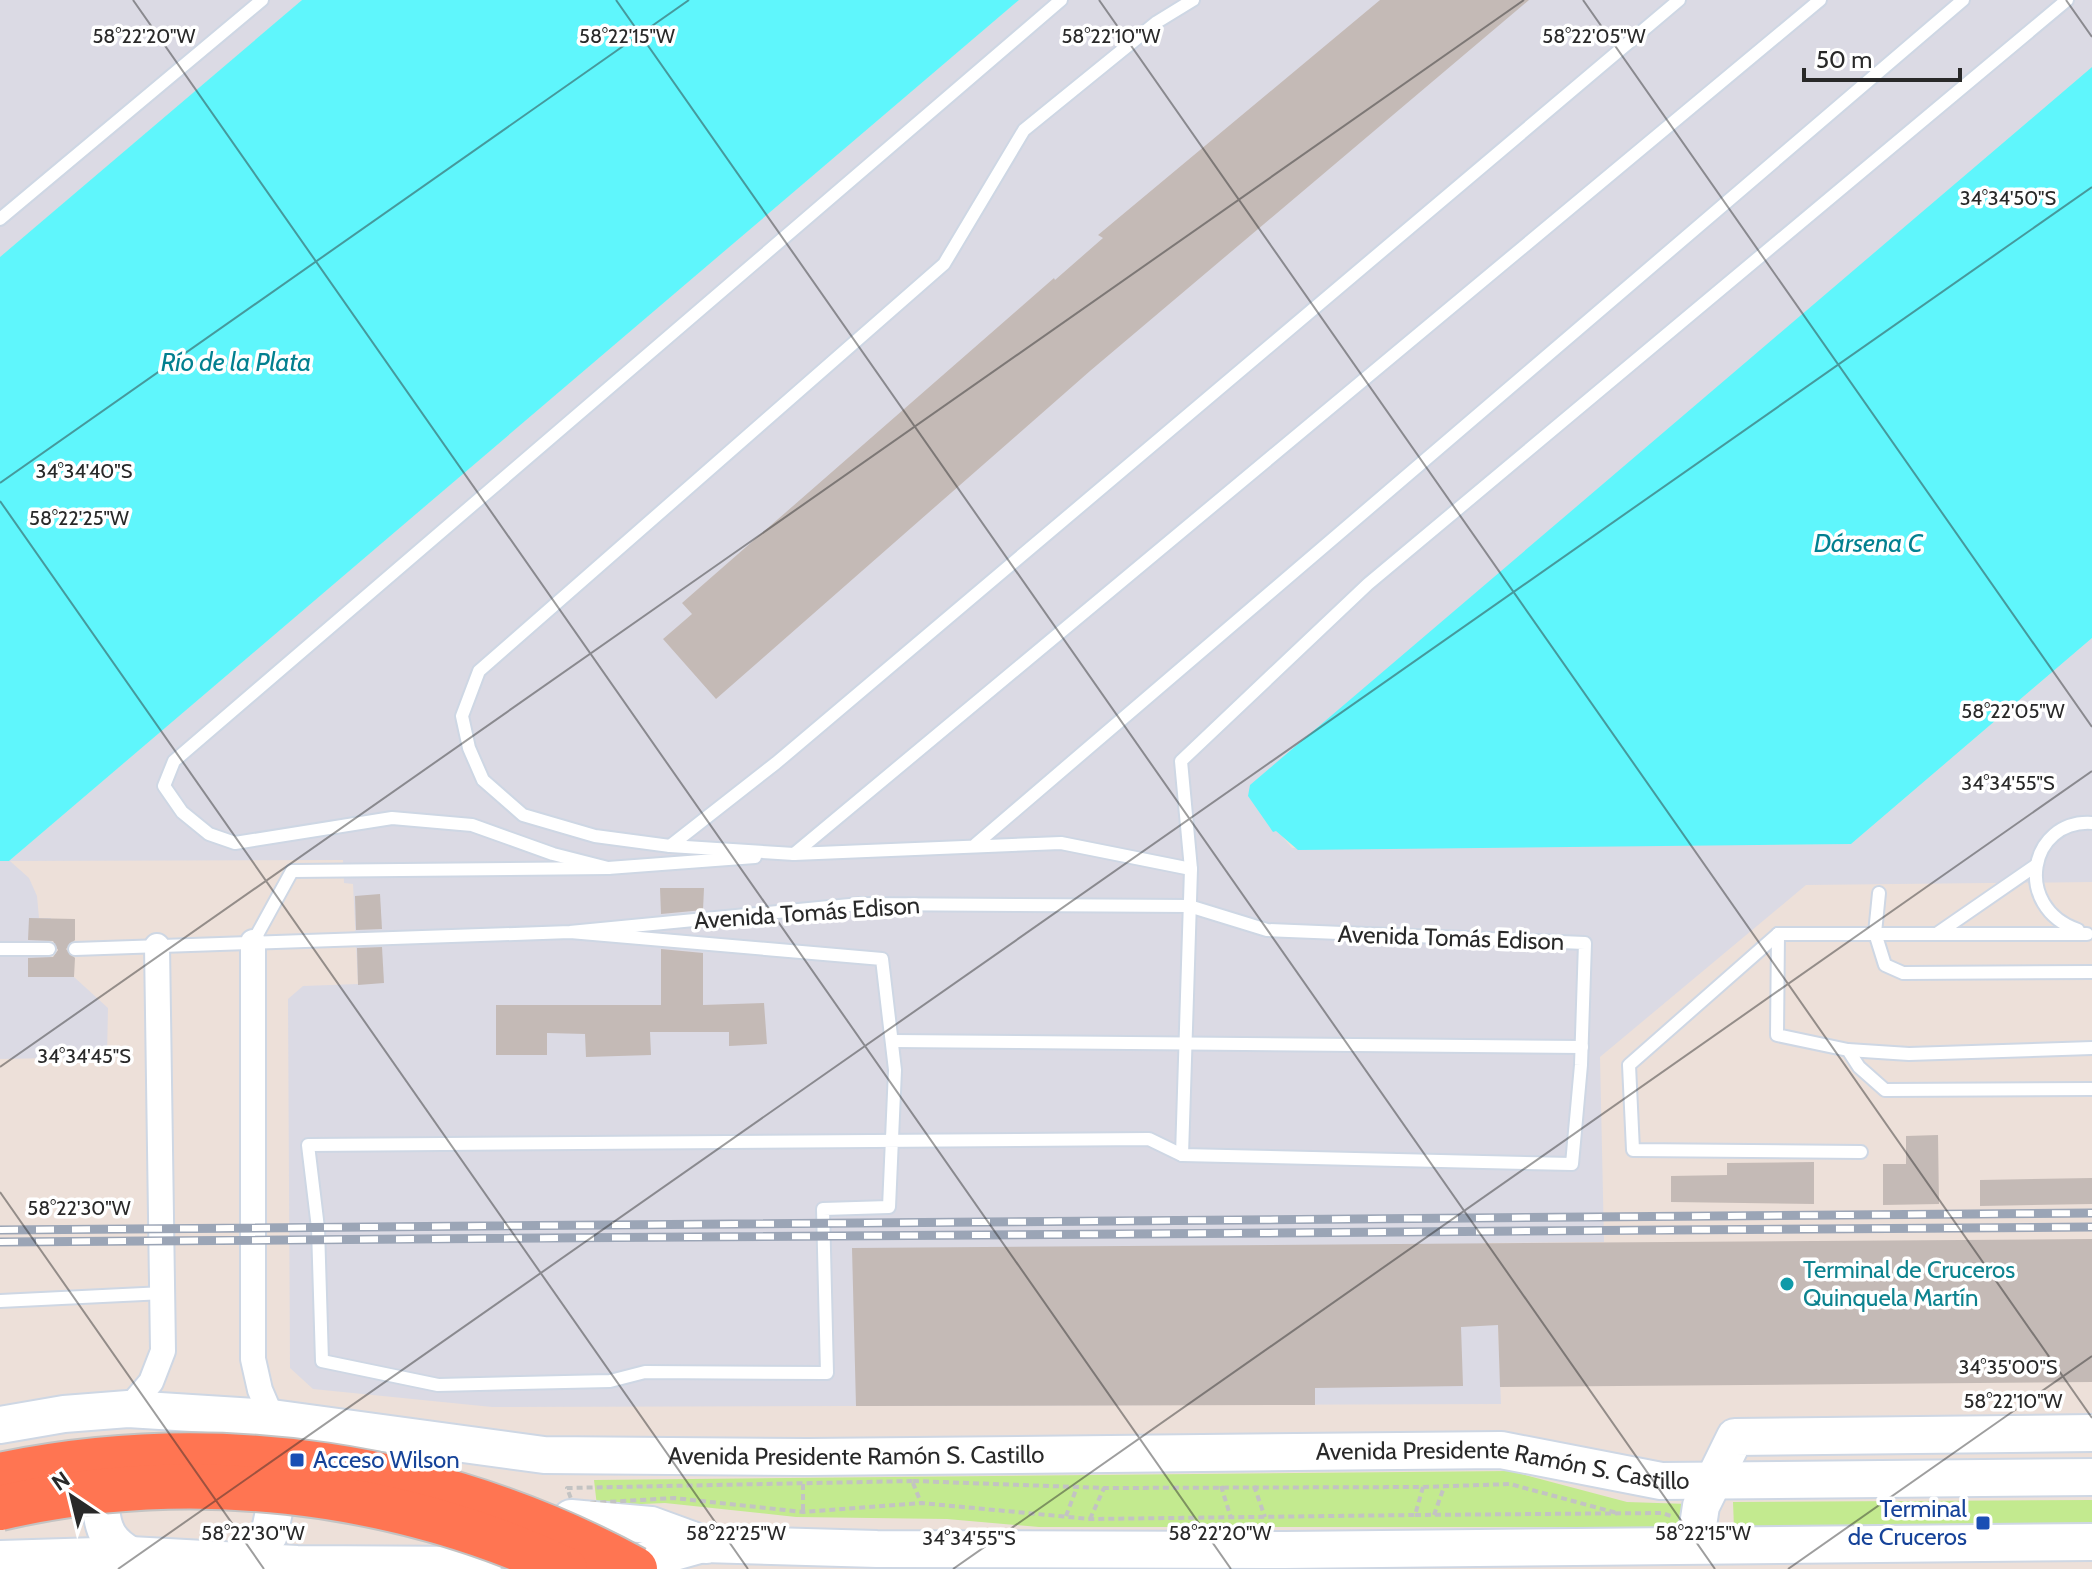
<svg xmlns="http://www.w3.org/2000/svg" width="2092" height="1569" font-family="Cabin,sans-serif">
	<rect width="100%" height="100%" fill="#ede0d9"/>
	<!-- industrial -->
	<g fill="#dbdae4">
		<path d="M0,0h302l-302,257z"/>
		<path d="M1019,0h1073v67l-841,718 -3,11 44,52 559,-4 241,-206v244l-286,3 -206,172 4,185 -121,1v82h15l3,79 -1009,3 -179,-18 -23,-21 -2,-369 15,-13 55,-2 -5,-100 -9,-1 -1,-23 -333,1 19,17 8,18 2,22h12l-1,59h24l34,31 -1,49 -107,2v-198h9z"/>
	</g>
	<!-- green -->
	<g fill="#c3ea8f">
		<path d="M1510,1471l117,31 61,2 -4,23h-645l-92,-8 -151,-2 -131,-14 -68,3 -3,-26z"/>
		<path d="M2092,1500v24l-358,4 -1,-26z"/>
	</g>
	<!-- water -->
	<g fill="#5ff6fc">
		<path d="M302,0h717l-1010,861h-9v-604z"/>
		<path d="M2092,67v571l-241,206 -553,6 -22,-19 -3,1 -25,-36 2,-11z"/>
	</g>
	<!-- building -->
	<g fill="#c4bab6">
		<path d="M1380,0h149l-439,371 -374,328 -53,-60 29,-25 -10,-11 372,-325 1,2 48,-42 -5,-3z"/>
		<path d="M660,888h44l-1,22 -42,4z"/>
		<path d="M380,894l2,35 -26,1 -1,-34z"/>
		<path d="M29,918l46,1v21l-9,9 9,9 -1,19h-46v-19l25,-1 5,-7 -5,-9 -25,-1z"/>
		<path d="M382,947l2,36 -26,2 -1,-37z"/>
		<path d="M661,949l42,4v52l61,-2 3,41 -38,2v-14h-79l1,23 -65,2 -1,-23 -38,-1v22h-51v-50h165z"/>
		<path d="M1938,1135l1,69 -56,1v-41h23v-28z"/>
		<path d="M1814,1162v42l-143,-2v-26l56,-1v-12z"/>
		<path d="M2092,1178v26l-112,2v-26z"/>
		<path d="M2092,1239v143l-592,5 -2,-62 -37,2 2,59 -148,2v17l-459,1 -4,-158z"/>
	</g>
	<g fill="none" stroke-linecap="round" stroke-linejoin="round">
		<defs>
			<g id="lane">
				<path d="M1193,0l-36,22 -133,108 -80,134 -465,407 -17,45 7,32 14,32 40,35 72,21 75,10 124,8 1026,-854"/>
				<path d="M0,219l262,-219"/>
				<path d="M976,844l987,-844"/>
				<path d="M670,846l106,-83 903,-763"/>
				<path d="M794,854l267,-11 130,26"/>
				<path d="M608,868l-55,-14 -81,-29 -80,-7 -157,25 -26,-9 -27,-22 -18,-26 10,-25 887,-761"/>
				<path d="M1879,893l-4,40 10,32 18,8 189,-1"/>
				<path d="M2078,930c-66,-23 -49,-111 14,-107"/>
				<path d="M1938,933l97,-67"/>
				<path d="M1778,934l-149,131 4,85 228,2"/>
				<path d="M1778,934l-1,101 71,15 11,17 26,23 207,-1"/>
				<path d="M1778,934h309"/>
				<path d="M253,942l39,-71 316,-3 147,-11"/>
				<path d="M0,949h49"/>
				<path d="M75,949l495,-17 290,-28 329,2 78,24 318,13 -4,122 -9,99 -390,-9 -33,-16 -841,6 10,83 4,133 116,24 172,-4 35,-9 182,1 -4,-164 66,-2 6,-137 -13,-111 -312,-27"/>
				<path d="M893,1041l689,6"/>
				<path d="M1848,1050l61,4 183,-6"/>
				<path d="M1182,1155l9,-286 -10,-108 187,-177 699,-584"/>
				<path d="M0,1301l164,-8"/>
			</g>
			<g id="street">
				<path d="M253,942v417l7,31 12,28"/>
				<path d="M128,1409l23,-27 12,-31 -6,-405"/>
			</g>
			<g id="secondary">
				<path id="s1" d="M0,1425l64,-11 64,-5 144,9 272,37 264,2 693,-7 160,31 431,-4"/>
				<path d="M101,1508c2,24 9,35 29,47"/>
				<path d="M571,1518l80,7 55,20"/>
				<path d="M1695,1545l6,-39 34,-69 357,-4"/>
				<path d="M0,1559l130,-4 167,9 186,1"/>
				<path d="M245,1560l24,-25 6,-28"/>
				<path d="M645,1560l58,-16 174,5 407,1 808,-8"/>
			</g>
		</defs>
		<!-- lane casing -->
		<use href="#lane" stroke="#ced7e4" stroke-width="16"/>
		<!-- street casing -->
		<use href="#street" stroke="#ced7e4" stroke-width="28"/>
		<!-- secondary casing -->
		<use href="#secondary" stroke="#ced7e4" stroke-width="40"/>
		<!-- path -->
		<g stroke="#c3c3c3" stroke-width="4" stroke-dasharray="6 4" stroke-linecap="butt">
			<path d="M913,1481l191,7 319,-1 -8,28 -325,4 -169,-16 -118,9 -129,-14 -101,6 -6,-16z"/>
			<path d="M913,1483l8,20"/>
			<path d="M803,1484v27"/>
			<path d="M1221,1486l10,32"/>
			<path d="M1254,1486l11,31"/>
			<path d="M1423,1487l87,-3 107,29"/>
			<path d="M1415,1515l247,-2 12,4"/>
			<path d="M1434,1515l10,-28"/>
			<path d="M1066,1516l11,-29"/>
			<path d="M1090,1519l14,-31"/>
		</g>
		<!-- lane -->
		<use href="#lane" stroke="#fff" stroke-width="12"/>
		<!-- street -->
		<use href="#street" stroke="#fff" stroke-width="24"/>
		<!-- secondary -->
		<use href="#secondary" stroke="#fff" stroke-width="36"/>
		<defs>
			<g id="rail">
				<path d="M0,1230l2092,-17"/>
				<path d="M0,1242l2092,-15"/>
			</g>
		</defs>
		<!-- rail casing -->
		<use href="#rail" stroke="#9ba5b6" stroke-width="9"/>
		<!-- rail -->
		<use href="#rail" stroke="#fff" stroke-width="6" stroke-dasharray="18" stroke-linecap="butt"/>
		<defs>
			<g id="highway-bridge">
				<path d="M0,1475c216,-45 441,-12 635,94"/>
				<path d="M0,1508c187,-43 392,-20 565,61"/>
			</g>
		</defs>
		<!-- highway-bridge casing -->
		<use href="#highway-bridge" stroke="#c3c3c3" stroke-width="48" stroke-linecap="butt"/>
		<!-- highway-bridge -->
		<use href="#highway-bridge" stroke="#ff7552" stroke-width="44"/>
	</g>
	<!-- ticks -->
	<path fill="none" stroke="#292929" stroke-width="2" stroke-opacity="0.45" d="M133,0l1098,1569M616,0l1099,1569M1099,0l993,1418M1583,0l509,727M2066,0l26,37M0,483l689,-483M0,501l748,1068M0,1067l1524,-1067M0,1192l264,377M118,1569l1974,-1382M953,1569l1139,-798M1788,1569l304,-213"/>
	<!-- markers -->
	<circle fill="#0f9aa8" stroke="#fff" stroke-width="3" cx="1787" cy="1284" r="8"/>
	<g fill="#1a4fb4" stroke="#fff" stroke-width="3">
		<rect x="289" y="1452" width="16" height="16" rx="4"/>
		<rect x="1975" y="1515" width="16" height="16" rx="4"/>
	</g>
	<g text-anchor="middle" stroke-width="7" stroke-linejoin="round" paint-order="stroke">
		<!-- street labels -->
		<g font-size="24" fill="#292929" stroke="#fff">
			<text transform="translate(807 913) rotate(-4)" y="8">Avenida Tomás Edison</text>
			<text transform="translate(1451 938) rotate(2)" y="8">Avenida Tomás Edison</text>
			<text dy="8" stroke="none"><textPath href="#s1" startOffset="860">Avenida Presidente Ramón S. Castillo</textPath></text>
			<text dy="8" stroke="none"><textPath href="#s1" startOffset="1508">Avenida Presidente Ramón S. Castillo</textPath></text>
		</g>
		<!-- culture labels -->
		<g font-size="24" fill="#0d838f" stroke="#fff" text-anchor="start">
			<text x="1803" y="1278">Terminal de Cruceros<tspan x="1803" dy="28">Quinquela Martín</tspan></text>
		</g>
		<!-- transit labels -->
		<g font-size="24" fill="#164399" stroke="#fff" text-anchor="start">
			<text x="313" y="1468">Acceso Wilson</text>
			<text x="1967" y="1517" text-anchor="end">Terminal<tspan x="1967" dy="28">de Cruceros</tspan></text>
		</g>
		<!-- water labels -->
		<g font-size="26" font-style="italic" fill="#038090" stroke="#fff">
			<text x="236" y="371">Río de la Plata</text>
			<text x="1868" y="552">Dársena C</text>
		</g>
	</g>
	<g font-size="20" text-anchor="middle" fill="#292929" stroke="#fff" stroke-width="7" stroke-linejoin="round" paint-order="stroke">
		<text x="1594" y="43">58°22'05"W</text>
		<text x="144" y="43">58°22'20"W</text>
		<text x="627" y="43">58°22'15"W</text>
		<text x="1111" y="43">58°22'10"W</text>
		<text x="2008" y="205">34°34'50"S</text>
		<text x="84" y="478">34°34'40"S</text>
		<text x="79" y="525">58°22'25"W</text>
		<text x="2013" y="718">58°22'05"W</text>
		<text x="2008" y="790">34°34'55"S</text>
		<text x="84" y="1063">34°34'45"S</text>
		<text x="79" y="1215">58°22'30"W</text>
		<text x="2008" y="1374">34°35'00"S</text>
		<text x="2013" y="1408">58°22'10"W</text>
		<text x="253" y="1540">58°22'30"W</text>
		<text x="736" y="1540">58°22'25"W</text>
		<text x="1220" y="1540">58°22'20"W</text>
		<text x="1703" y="1540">58°22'15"W</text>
		<text x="969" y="1545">34°34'55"S</text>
	</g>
	<!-- north arrow -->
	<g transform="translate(72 1497) rotate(325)" stroke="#ffffff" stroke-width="6" paint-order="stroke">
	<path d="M0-6L14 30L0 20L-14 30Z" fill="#292929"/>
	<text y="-12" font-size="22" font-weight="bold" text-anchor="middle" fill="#292929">N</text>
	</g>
	<!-- scale -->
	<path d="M1804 68v12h156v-12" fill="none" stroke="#292929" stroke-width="4"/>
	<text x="1816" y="68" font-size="24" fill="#292929" stroke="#ffffff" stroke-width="6" paint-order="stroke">50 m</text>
</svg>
